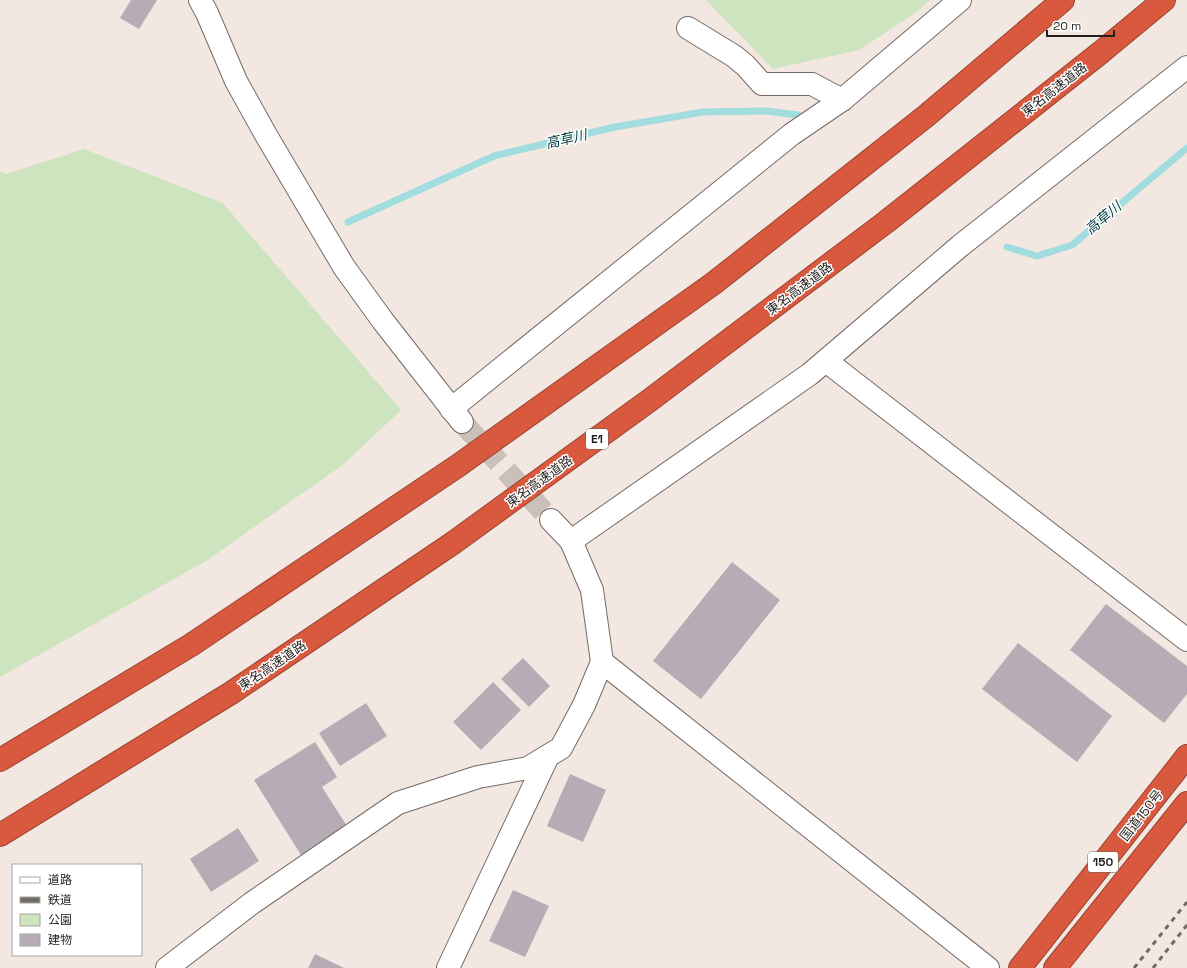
<svg xmlns="http://www.w3.org/2000/svg" width="1187" height="968" font-family="'Space Grotesk','Noto Sans JP',sans-serif">
	<rect width="100%" height="100%" fill="#f3e8e1"/>
	<!-- green -->
	<g fill="#cde4be">
		<path d="M706,0h224l-13,12 -58,38 -86,19z"/>
		<path d="M84,149l139,54 178,207 -57,54 -138,97 -206,116v-505l6,2z"/>
	</g>
	<g fill="none" stroke-linecap="round" stroke-linejoin="round">
		<!-- stream -->
		<g stroke="#a1dddf" stroke-width="7">
			<path d="M348,222l146,-66 121,-29 88,-15 63,-1 32,4"/>
			<path d="M1007,247l30,9 35,-11 115,-97"/>
		</g>
	</g>
	<!-- building -->
	<g fill="#b5acb5">
		<path d="M131,0h26l-18,29 -19,-11z"/>
		<path d="M732,562l48,38 -79,99 -48,-38z"/>
		<path d="M1106,604l81,62v28l-23,29 -94,-73z"/>
		<path d="M1018,643l94,73 -35,46 -95,-73z"/>
		<path d="M523,658l27,28 -21,21 -28,-28z"/>
		<path d="M493,682l28,28 -40,40 -28,-28z"/>
		<path d="M366,703l21,33 -47,30 -21,-33z"/>
		<path d="M315,742l22,35 -15,10 25,39 -46,29 -47,-75z"/>
		<path d="M570,774l36,16 -23,52 -36,-16z"/>
		<path d="M238,828l21,33 -48,31 -21,-33z"/>
		<path d="M513,890l36,16 -24,51 -36,-16z"/>
		<path d="M315,954l29,14h-36z"/>
	</g>
	<g fill="none" stroke-linecap="round" stroke-linejoin="round">
		<!-- minor-tunnel -->
		<path stroke="#c9c0ba" stroke-width="22" stroke-dasharray="22 11" stroke-linecap="butt" d="M462,422l89,98"/>
		<defs>
			<g id="minor">
				<path d="M200,0l7,13 29,68 30,54 78,132 39,54 79,101"/>
				<path d="M688,28l46,28 12,10 16,18h50l30,16"/>
				<path d="M826,361l361,279"/>
				<path d="M451,409l341,-275 50,-34 118,-100"/>
				<path d="M571,541l239,-167 150,-128 227,-179"/>
				<path d="M602,662l386,306"/>
				<path d="M167,968l85,-65 146,-100 80,-26 50,-9 33,-20 23,-43 18,-43 -10,-72 -21,-49 -20,-21"/>
				<path d="M448,968l100,-212"/>
			</g>
			<g id="highway">
				<path d="M0,760l191,-115 268,-180 255,-182 212,-167 137,-116"/>
				<path d="M0,835l231,-142 222,-150 197,-143 236,-178 214,-169 64,-53"/>
				<path d="M1020,968l167,-212"/>
				<path d="M1055,968l132,-165"/>
			</g>
		</defs>
		<!-- minor casing -->
		<use href="#minor" stroke="#756b66" stroke-width="24"/>
		<!-- highway casing -->
		<use href="#highway" stroke="#994533" stroke-width="24"/>
		<!-- minor -->
		<use href="#minor" stroke="#fff" stroke-width="22"/>
		<!-- highway -->
		<use href="#highway" stroke="#d9593f" stroke-width="22"/>
		<!-- rail -->
		<g stroke="#726c67" stroke-width="3" stroke-dasharray="5 5" stroke-linecap="butt">
			<path d="M1134,968l53,-66"/>
			<path d="M1153,968l34,-43"/>
		</g>
	</g>
	<g text-anchor="middle" stroke-width="3" stroke-linejoin="round" paint-order="stroke">
		<!-- shield labels -->
		<g fill="#fff" stroke="#656260" stroke-width="1">
			<rect x="586" y="429" width="22" height="20" rx="3"/>
			<rect x="1088" y="852" width="30" height="20" rx="3"/>
		</g>
		<g font-size="12" font-weight="bold" fill="#231f1c">
			<text x="597" y="443">E1</text>
			<text x="1103" y="866">150</text>
		</g>
		<!-- street labels -->
		<g font-size="13" fill="#231f1c" stroke="#fff">
			<text transform="translate(1054 89) rotate(-38)" y="5">東名高速道路</text>
			<text transform="translate(799 288) rotate(-37)" y="5">東名高速道路</text>
			<text transform="translate(539 481) rotate(-36)" y="5">東名高速道路</text>
			<text transform="translate(272 665) rotate(-34)" y="5">東名高速道路</text>
			<text transform="translate(1141 815) rotate(-52)" y="5">国道150号</text>
		</g>
		<!-- water labels -->
		<g font-size="14" font-style="italic" fill="#033e40" stroke="#fff">
			<text transform="translate(566 139) rotate(-13)" y="5">高草川</text>
			<text transform="translate(1103 218) rotate(-40)" y="5">高草川</text>
		</g>
	</g>
	<!-- legend -->
	<rect x="12" y="864" width="130" height="92" fill="#ffffff" stroke="#a7a5a4"/>
	<rect x="20" y="877" width="20" height="6" fill="#ffffff" stroke="#a7a5a4"/>
	<text x="48" y="884" font-size="12" fill="#231f1c">道路</text>
	<rect x="20" y="897" width="20" height="6" fill="#726c67" stroke="#a7a5a4"/>
	<text x="48" y="904" font-size="12" fill="#231f1c">鉄道</text>
	<rect x="20" y="914" width="20" height="12" fill="#cde4be" stroke="#a7a5a4"/>
	<text x="48" y="924" font-size="12" fill="#231f1c">公園</text>
	<rect x="20" y="934" width="20" height="12" fill="#b5acb5" stroke="#a7a5a4"/>
	<text x="48" y="944" font-size="12" fill="#231f1c">建物</text>
	<!-- scale -->
	<path d="M1047 30v6h67v-6" fill="none" stroke="#231f1c" stroke-width="2"/>
	<text x="1053" y="30" font-size="12" fill="#231f1c" stroke="#ffffff" stroke-width="3" paint-order="stroke">20 m</text>
</svg>
